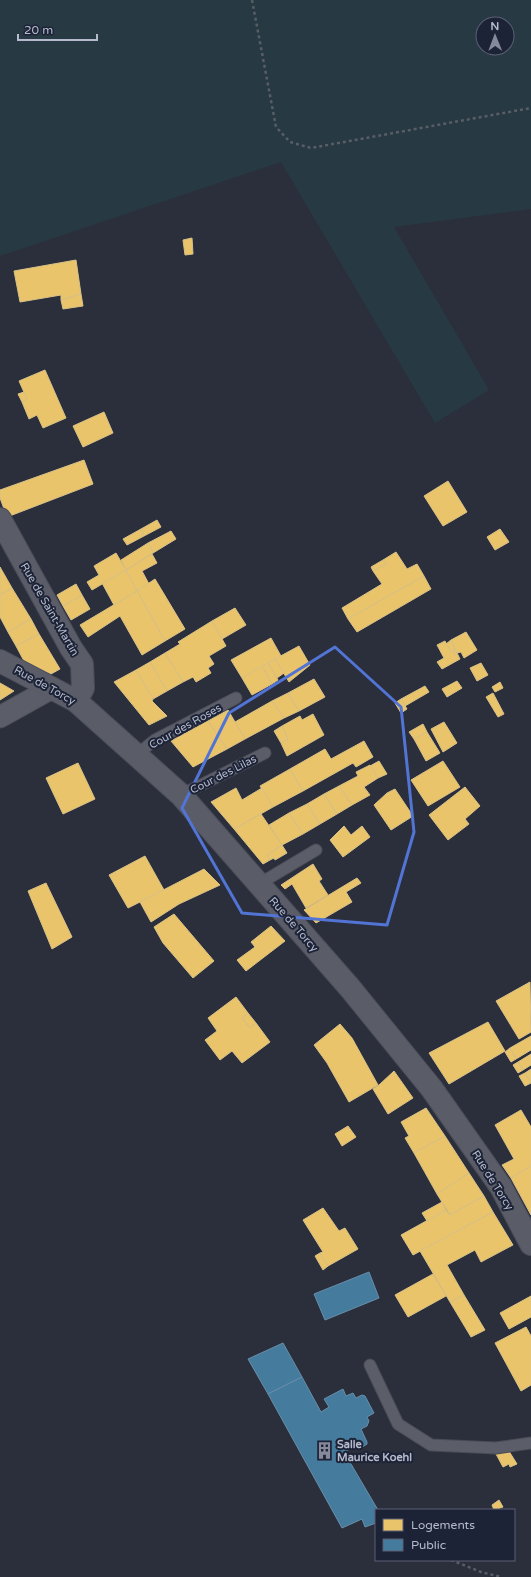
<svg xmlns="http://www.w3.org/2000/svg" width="531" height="1577" font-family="'Varela Round',sans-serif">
	<rect width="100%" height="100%" fill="#2b2f3c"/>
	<!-- green -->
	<path fill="#273943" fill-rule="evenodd" d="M0,0h531v209l-137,18 95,163 -54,33 -154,-261 -281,94zM483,24h24v24h-24z"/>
	<!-- homes -->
	<g fill="#e9c46a" stroke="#d9c187">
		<path d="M192,238l1,16 -8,1 -2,-15z"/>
		<path d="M76,260l5,34 -20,6v-5l-41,7 -6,-31z"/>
		<path d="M81,294l2,12 -20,3 -2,-9z"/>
		<path d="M45,370l21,48 -23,10 -6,-13 -8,4 -7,-17 5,-3 -8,-18z"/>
		<path d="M24,392l3,7 -5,3 -4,-8z"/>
		<path d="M104,412l9,21 -30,14 -10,-21z"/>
		<path d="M84,460l9,24 -86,33 -7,-19v-8z"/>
		<path d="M448,481l19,31 -24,14 -19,-30z"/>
		<path d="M157,520l4,7 -17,9 -3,-7z"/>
		<path d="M141,529l3,7 -17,9 -4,-6z"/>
		<path d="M500,529l9,13 -14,8 -8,-13z"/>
		<path d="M171,531l5,8 -23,14 -5,-10z"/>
		<path d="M148,543l5,10 -27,17 -5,-10z"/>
		<path d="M396,552l11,17 10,-5 7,12 -76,43 -6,-11 40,-24 -9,-13 13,-7 -3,-4z"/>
		<path d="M116,553l10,17 -34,20 -5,-8 12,-7 -5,-9z"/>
		<path d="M152,554l5,9 -15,8 7,13 -12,7 -11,-21z"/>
		<path d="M383,560l3,4 -13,7 -2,-4z"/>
		<path d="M0,567l12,21 -12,7z"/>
		<path d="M126,570l11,21 -23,14 -12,-22z"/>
		<path d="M424,576l7,13 -74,43 -9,-13z"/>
		<path d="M155,579l30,50 -20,12 -28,-50z"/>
		<path d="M76,584l6,11 -19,11 -6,-11z"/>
		<path d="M12,588l19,31 -23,13 -8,-15v-22z"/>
		<path d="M137,591l28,50 -23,14 -22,-39 -32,21 -8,-12z"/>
		<path d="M82,595l8,14 -19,11 -8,-14z"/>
		<path d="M235,608l11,17 -24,14 -10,-18z"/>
		<path d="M31,619l8,15 -23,12 -8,-14z"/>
		<path d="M212,621l14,25 -17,10 5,8 -6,4 3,5 -15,9 -3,-5 -10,5 -18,-29 15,-9 -2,-2z"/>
		<path d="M466,632l11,18 -13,8 -3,-6 -4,1 -6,-13z"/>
		<path d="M39,634l21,35 -9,5 -27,-13 -8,-15z"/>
		<path d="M271,638l10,18 -39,22 -11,-18z"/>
		<path d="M451,640l6,13 -2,2 -2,-5 -2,2 -5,-8z"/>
		<path d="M445,641l6,11 2,-2 2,5 2,-2 3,6 -18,10 -5,-7 7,-4 -7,-13z"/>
		<path d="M299,646l11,19 -21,17 -14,-23z"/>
		<path d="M165,653l18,29 -16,9 -17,-29z"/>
		<path d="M275,659l9,14 -7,5 -9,-15z"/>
		<path d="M150,662l17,29 -14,8 -17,-29z"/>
		<path d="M268,663l10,17 -6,4 -10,-18z"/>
		<path d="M481,663l7,12 -11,6 -7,-13z"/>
		<path d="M262,666l10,18 -20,11 -10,-17z"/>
		<path d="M136,670l17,29 -1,2 15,15 -18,9 -35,-43z"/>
		<path d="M314,679l11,18 -26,14 -11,-18z"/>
		<path d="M457,681l5,7 -15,9 -5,-8z"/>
		<path d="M500,682l3,6 -8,4 -3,-5z"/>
		<path d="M0,683l14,8 -14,9z"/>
		<path d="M425,686l4,6 -24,14 -4,-7z"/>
		<path d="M288,693l11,18 -15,7 -12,-17z"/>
		<path d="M493,693l11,21 -6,3 -12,-20z"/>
		<path d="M401,699l6,10 -6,4 -6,-10z"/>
		<path d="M272,701l12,17 -39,21 -10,-17z"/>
		<path d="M228,710l17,29 -18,10 -19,-28z"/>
		<path d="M313,714l11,21 -37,21 -6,-13 7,-4 -6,-13 18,-10 2,4z"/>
		<path d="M208,721l19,28 -34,18 -22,-26z"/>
		<path d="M444,722l13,21 -14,9 -12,-23z"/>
		<path d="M423,724l4,8 -13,7 -5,-7z"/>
		<path d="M282,726l6,13 -7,4 -7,-12z"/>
		<path d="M427,732l13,21 -14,8 -12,-22z"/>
		<path d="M364,741l9,16 -17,10 -3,-4 -50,28 -13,-22 35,-20 6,10z"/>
		<path d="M379,761l8,13 -9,4 -8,-12z"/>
		<path d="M443,761l17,26 -32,19 -17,-26z"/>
		<path d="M78,763l17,36 -32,15 -17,-36z"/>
		<path d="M370,765l8,13 -14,9 6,8 -18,10 -13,-19 19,-10 -2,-4z"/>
		<path d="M290,769l13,22 -30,16 -13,-21z"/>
		<path d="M339,786l13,19 -15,9 -13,-20z"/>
		<path d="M465,787l15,19 -15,13 4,5 -21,16 -19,-25z"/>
		<path d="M236,788l6,12 20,-12 11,19 -39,22 -23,-27z"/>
		<path d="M395,789l18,27 -22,14 -17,-25 13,-12z"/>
		<path d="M324,794l13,20 -17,10 -13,-20z"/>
		<path d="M307,804l13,20 -17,10 -14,-21z"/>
		<path d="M289,813l14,21 -21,11 -13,-20z"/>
		<path d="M261,814l21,31 -15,10 3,5 -7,4 -29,-35z"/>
		<path d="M344,826l7,9 11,-9 8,11 -27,20 -13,-17z"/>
		<path d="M282,845l5,8 -12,7 -1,-2 -4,2 -3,-5z"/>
		<path d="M145,856l19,34 -36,18 -19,-33z"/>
		<path d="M313,864l9,15 -3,2 9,14 -22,13 -14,-24 -7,5 -4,-4z"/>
		<path d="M204,869l16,16 -41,19 -28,18 -11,-20z"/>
		<path d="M357,878l4,5 -15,9 6,10 -36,21 -12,-13z"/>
		<path d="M46,883l26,54 -20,12 -24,-58z"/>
		<path d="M174,914l40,47 -21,17 -30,-35 -9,-16z"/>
		<path d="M271,926l14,15 -39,30 -9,-11 18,-13 -4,-5z"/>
		<path d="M530,982l1,50 -12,7 -23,-38z"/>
		<path d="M236,997l12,16 -6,5 8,10 6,-5 14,19 -28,21 -10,-12 -12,9 -15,-20 12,-9 -9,-13z"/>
		<path d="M248,1013l8,10 -6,5 -8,-10z"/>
		<path d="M488,1022l17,29 -56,33 -20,-31z"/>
		<path d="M340,1024l12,14 26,47 -29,17 -22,-39 -13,-18z"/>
		<path d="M531,1036v14l-15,9 -6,-11z"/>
		<path d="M510,1048l6,11 -5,3 -6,-10z"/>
		<path d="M531,1054v11l-8,5 -5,-8z"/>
		<path d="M518,1062l5,8 -5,3 -5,-8z"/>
		<path d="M531,1069v14l-6,-10z"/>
		<path d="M394,1071l19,27 -25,16 -15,-25 6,-4z"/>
		<path d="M525,1073l6,10 -6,3 -6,-10z"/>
		<path d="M426,1108l19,28 -31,17 -9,-15 4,-2 -8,-14z"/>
		<path d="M521,1110l10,17v39l-20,12 -9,-13 12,-6 -19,-34z"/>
		<path d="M348,1126l8,11 -14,9 -7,-12z"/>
		<path d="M445,1136l24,37 -32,21 -23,-41z"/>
		<path d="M531,1166v49l-20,-37z"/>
		<path d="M469,1173l15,23 -34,19 -13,-21z"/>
		<path d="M484,1196l9,16 -80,43 -12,-20 45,-25 4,5z"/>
		<path d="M442,1202l4,8 -19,11 -5,-8z"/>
		<path d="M323,1208l16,23 6,-3 13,21 -30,17 -8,-13 3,-1 -20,-32z"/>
		<path d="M493,1212l20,33 -32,17 -6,-12 -28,15 17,30 -14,7 -30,-51z"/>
		<path d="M320,1253l8,13 -5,4 -8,-14z"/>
		<path d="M433,1274l13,22 -38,21 -13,-22z"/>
		<path d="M464,1295l21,35 -14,7 -21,-35z"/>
		<path d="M531,1296v21l-22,12 -9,-16z"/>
		<path d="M526,1327l5,9v49l-10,6 -26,-48z"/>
		<path d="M507,1448l10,16 -7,3 -1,-3 -6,3 -7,-13z"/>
		<path d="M499,1500l4,7 -9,3 -2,-5z"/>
	</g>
	<!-- public -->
	<g fill="#457b9d" stroke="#678eab">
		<path d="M369,1272l10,26 -54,22 -11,-26z"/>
		<path d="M283,1343l19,34 -34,17 -20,-35z"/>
		<path d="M302,1377l19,35 8,-5 -5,-8 19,-10 3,7 7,-3 3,5 6,-3 3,1 9,17 -7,4 2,4 -2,5 -6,3 6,13v2l-6,4 -7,-1 -10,5 34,58h-2v13l-11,4 -3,-8 -20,9 -74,-134z"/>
	</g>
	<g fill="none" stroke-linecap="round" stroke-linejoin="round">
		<defs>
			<g id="lane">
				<path d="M136,755l19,-15 81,-42"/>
				<path d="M181,795l84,-42"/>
				<path d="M259,884l57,-34"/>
				<path d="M370,1365l28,59 33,21 65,3 35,-5"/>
			</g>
			<path id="street" d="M0,717l52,-29"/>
			<g id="secondary">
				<path d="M0,519l71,129 11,16 1,24 -7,13"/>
				<path d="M0,661l76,40 105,94 169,193 82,101 69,98 30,57"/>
			</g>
		</defs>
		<!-- lane casing -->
		<use href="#lane" stroke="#494c55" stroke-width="13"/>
		<!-- street casing -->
		<use href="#street" stroke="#494c55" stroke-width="23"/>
		<!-- secondary casing -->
		<use href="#secondary" stroke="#494c58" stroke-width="24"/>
		<!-- path -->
		<g stroke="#595d66" stroke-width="2.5" stroke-dasharray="3 3" stroke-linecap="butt">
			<path d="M252,0l24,127 14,15 21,6 220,-40"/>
			<path d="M383,1509v1"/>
			<path d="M451,1560l30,12 20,5"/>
		</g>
		<!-- lane -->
		<use href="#lane" stroke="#5b5e69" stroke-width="11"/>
		<!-- street -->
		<use href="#street" stroke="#5b5e69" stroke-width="21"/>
		<!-- secondary -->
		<use href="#secondary" stroke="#5a5c67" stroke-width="22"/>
	</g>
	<!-- marked area -->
	<path fill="none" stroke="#5274d4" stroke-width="3" stroke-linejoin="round" d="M335,647l66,60 13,125 -27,93 -145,-12 -60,-105 47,-95z"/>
	<!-- icons -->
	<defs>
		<symbol id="building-bare" viewBox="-9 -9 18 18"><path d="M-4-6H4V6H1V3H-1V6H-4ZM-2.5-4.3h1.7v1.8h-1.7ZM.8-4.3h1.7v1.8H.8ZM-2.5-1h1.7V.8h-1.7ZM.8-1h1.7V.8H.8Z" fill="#85899a" stroke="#1d2337" stroke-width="2.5" paint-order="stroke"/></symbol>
	</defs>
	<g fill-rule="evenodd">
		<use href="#building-bare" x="312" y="1438" width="25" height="25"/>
	</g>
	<g text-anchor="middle" stroke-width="4" stroke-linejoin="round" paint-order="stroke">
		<!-- street labels -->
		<g font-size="11" fill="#b5bacc" stroke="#1d2337">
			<text transform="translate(50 609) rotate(60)" y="4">Rue de Saint-Martin</text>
			<text transform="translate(45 685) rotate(29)" y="4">Rue de Torcy</text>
			<text transform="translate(185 726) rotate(-29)" y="4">Cour des Roses</text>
			<text transform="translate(223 774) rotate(-27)" y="4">Cour des Lilas</text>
			<text transform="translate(294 924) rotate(49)" y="4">Rue de Torcy</text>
			<text transform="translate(493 1180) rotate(58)" y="4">Rue de Torcy</text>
		</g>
		<!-- poi labels -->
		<g font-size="11" font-weight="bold" fill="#b5bacc" stroke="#1d2337" text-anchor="start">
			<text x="337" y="1448">Salle<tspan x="337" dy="13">Maurice Koehl</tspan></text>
		</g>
	</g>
	<!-- legend -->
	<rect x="375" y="1509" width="140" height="52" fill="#1d2337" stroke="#5a5f73"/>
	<rect x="383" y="1519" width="20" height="12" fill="#e9c46a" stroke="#5a5f73"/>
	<text x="411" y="1529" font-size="12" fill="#b5bacc">Logements</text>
	<rect x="383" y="1539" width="20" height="12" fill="#457b9d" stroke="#5a5f73"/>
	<text x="411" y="1549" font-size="12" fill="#b5bacc">Public</text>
	<!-- north arrow -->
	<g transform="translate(495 36) rotate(359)"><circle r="19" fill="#1d2337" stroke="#5a5f73"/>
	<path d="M0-3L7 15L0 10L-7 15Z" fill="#85899a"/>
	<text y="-6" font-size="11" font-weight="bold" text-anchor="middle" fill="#b5bacc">N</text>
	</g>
	<!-- scale -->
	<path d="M18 34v6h79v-6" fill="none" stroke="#b5bacc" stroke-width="2"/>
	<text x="24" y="34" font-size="12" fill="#b5bacc" stroke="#1d2337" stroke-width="3" paint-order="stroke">20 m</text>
</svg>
